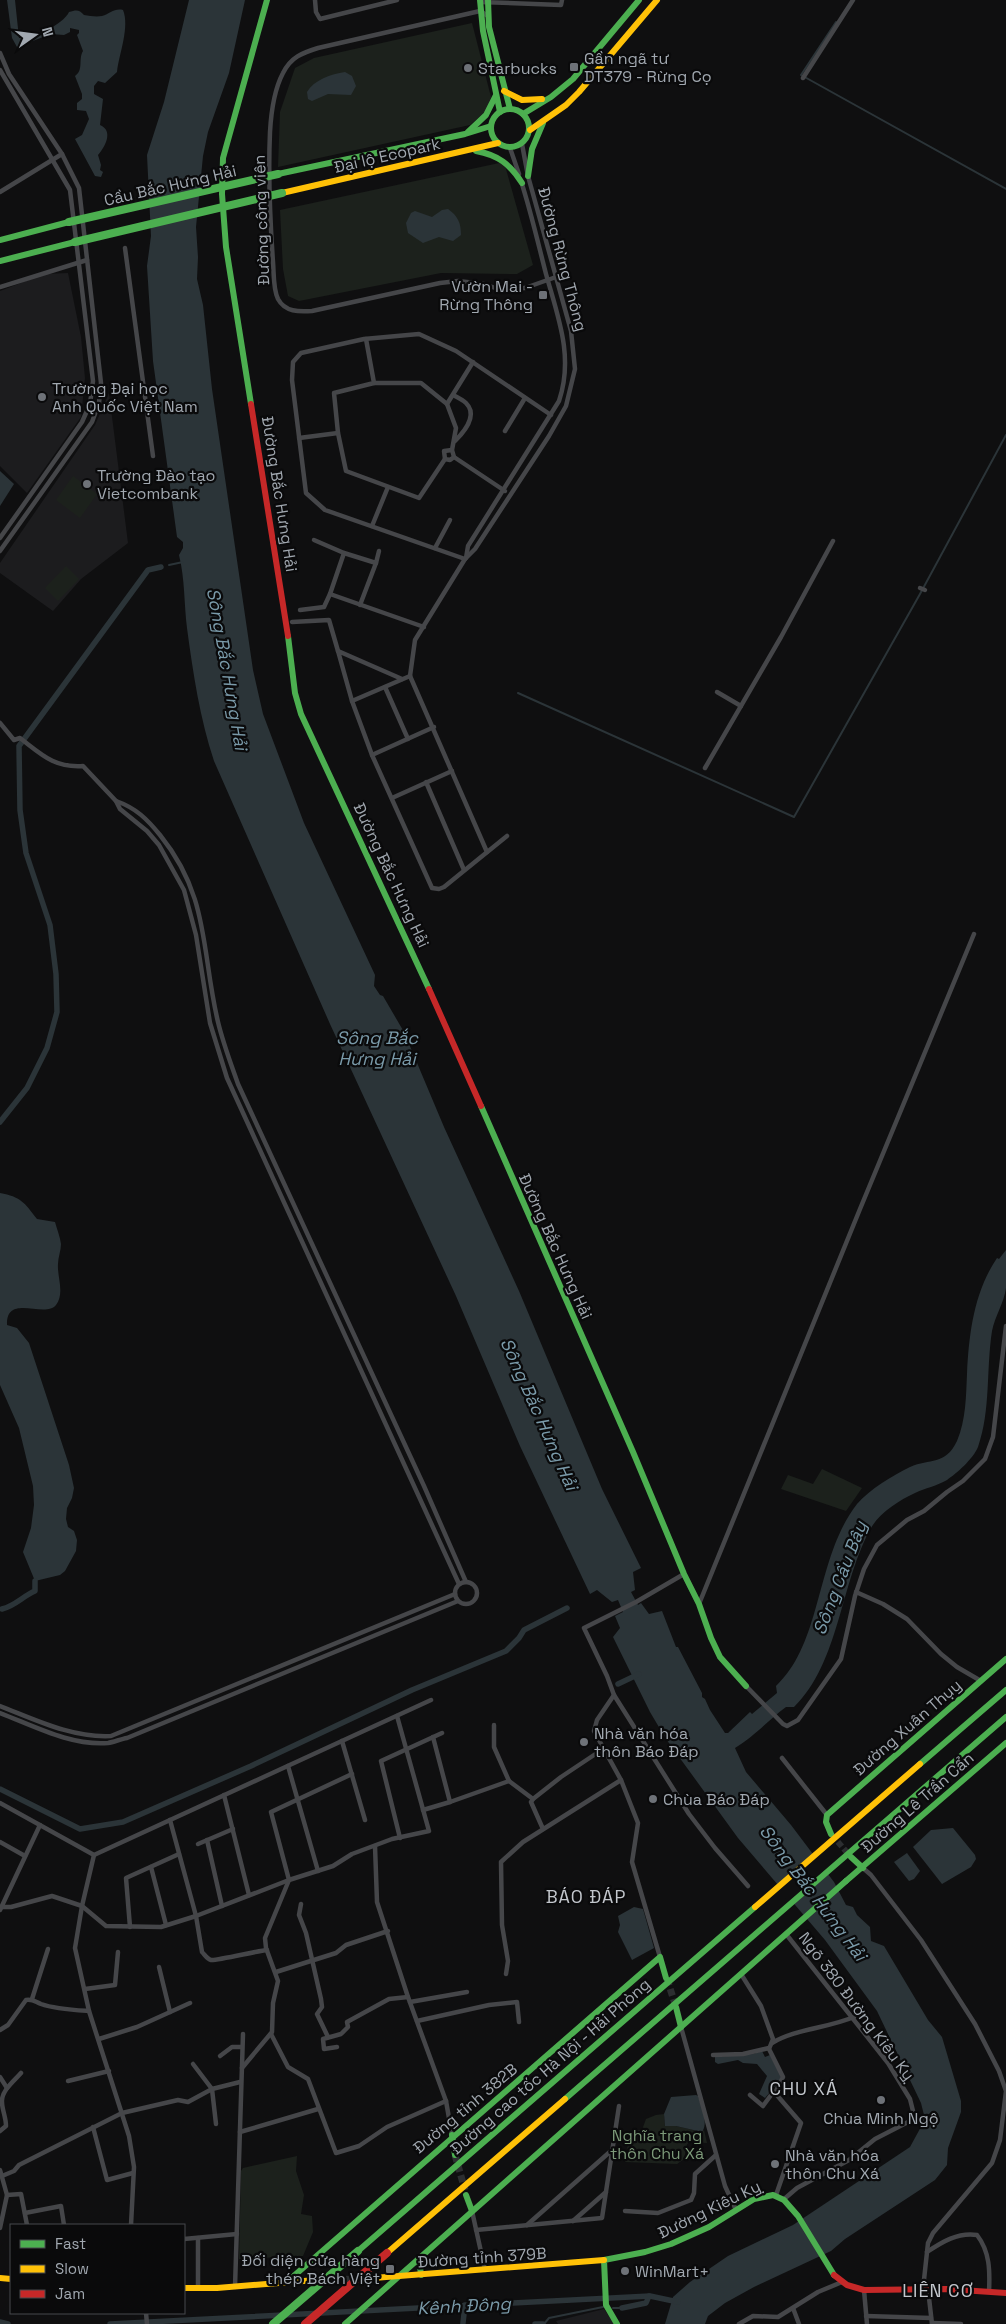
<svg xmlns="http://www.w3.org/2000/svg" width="1006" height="2324" font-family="'Space Grotesk',sans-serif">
	<rect width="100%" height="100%" fill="#0f0f10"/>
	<!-- built -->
	<g fill="#1c1c1e">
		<path d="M68,273l13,64 4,41 -4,39 -54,76 -27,-27v-175l44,-17z"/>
		<path d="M109,393l19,150 -47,36 -28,32 -53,-38v-10l95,-138z"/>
		<path d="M604,2309l10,15h-56l-2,-3z"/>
	</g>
	<!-- green -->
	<g fill="#1c211c">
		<path d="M472,23l19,74 -4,13 -17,15 -192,42 2,-55 15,-44 19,-10z"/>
		<path d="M504,162l29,103 -16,9 -76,-1 -142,28 -11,-5 -5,-27 -3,-59z"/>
		<path d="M73,476l24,18 -17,24 -24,-18z"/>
		<path d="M66,566l13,13 -21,22 -13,-13z"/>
		<path d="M822,1469l40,19 -16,23 -65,-22 7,-14 25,9z"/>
		<path d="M664,2114l1,12h11l26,6 2,-2 3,13 -17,-1 -3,2 -3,15 -7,5 -52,-2 5,-31 12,-1 4,-11 10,-4z"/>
		<path d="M297,2156l-1,15 8,24 -3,19 11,2 1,16 -10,24 -64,3 2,-88 2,-3z"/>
	</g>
	<!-- water -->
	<g fill="#2b3438">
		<path d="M7,0h8l4,38c14,0 44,-13 50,-26 7,-2 10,-3 15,3 6,1 12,2 18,1 8,-2 12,-8 21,-6 7,17 -4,44 -6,62l-12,11 -7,-2 -4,5v8l9,5 -3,26c14,6 5,22 -2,30l3,10 -1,5 3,2 -2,5 -6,-1 -20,-37 7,-4 7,-16 -3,-8 -9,-1v-7l5,-4v-5l-7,-18c9,-6 3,-17 8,-25l-6,-16 2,-2v-3l-9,-2v4l-6,3 -13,-1 -34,13 -5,-9z"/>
		<path d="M189,0h56l-16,73 -21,59 -5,24 -7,71 2,30 -1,22 6,26 9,84 41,281 10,44 41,109 71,152 -1,11 6,9 3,1 21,36 40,95 75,164 83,198 39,79 -8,4 2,18 -4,2 7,13 3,-2 8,11 13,-3 14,36h2l24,46v4l3,2 5,11 15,23h3l22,-21 2,2 25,-21 -1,-7c47,-44 39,-128 81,-182 13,-15 35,-28 53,-37 20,-9 35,-1 47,-26 9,-21 9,-45 10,-67 2,-41 7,-82 30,-116l2,1 7,-9c0,12 0,26 0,38 -2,15 -11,28 -14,43 -6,39 -1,79 -14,116 -5,12 -21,26 -31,33 -10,6 -22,8 -32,13 -15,7 -35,19 -44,35 -31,55 -31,134 -77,179h-8c-19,14 -30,28 -51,41l11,24 45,53 43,57 12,23 7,2 4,8 13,12 1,14 13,5 44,74 14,17 19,64v11l-13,36 -1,17 -12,15 -90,59 -14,12 -77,36 -29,16 -17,13 -3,8h-40l8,-27 17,-15 38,-26 65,-31 117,-78 12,-22 2,-10 -3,-12 -44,-92 -52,-71 -87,-102 -72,-99 -16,-27 -37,-75 7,-9 -5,-12 8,-4 -5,-12 -6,2 -15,-12 -7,4 -70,-148 -64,-150 -126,-272 -116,-263c-14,-42 -21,-88 -27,-133 -3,-24 -2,-49 -8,-73l4,-7v-6l-6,-5 -24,-176 -6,-95 4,-30 -4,-81 17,-53z"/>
		<path d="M345,72l7,4 4,10 -5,9 -23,-1 -16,7 -4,-2 -1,-7c7,-12 24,-18 38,-20z"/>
		<path d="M448,209c10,7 13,14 13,26l-8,6 -14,-4 -16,6 -15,-10 -2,-10 5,-10 4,-2 17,6 10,-7z"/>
		<path d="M0,471l14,13 -14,22z"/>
		<path d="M0,1193c21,4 24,9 37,26l18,3c2,7 5,15 6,22 0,7 -3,13 -3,20 -1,13 7,29 -2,41 -11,14 -50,-12 -49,20l10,3 12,15 40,122 5,23 -2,10 -5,10 -1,11 2,8 6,4 3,9 -1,11 -11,20 -5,4 -25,6 -12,-29 8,-24 3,-23 -1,-19 -14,-58 -19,-43z"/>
		<path d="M953,1828l22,27 1,4 -5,8 -29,17 -29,-37 18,-17z"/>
		<path d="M907,1853l13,18 -6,8 -5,2 -15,-19z"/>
		<path d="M634,1907l9,2 11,39 -22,12 -14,-28 2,-7 -2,-9z"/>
		<path d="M762,2051l3,6 5,-2 12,23 -17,20 -6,-4 8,-18 -10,-12 -14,-1 -5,-3 -20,4 -3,-2v-5l38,-3z"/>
		<path d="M696,2095l2,1c3,10 11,27 4,36l-26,-6h-11l-1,-12 7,-17z"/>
	</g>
	<!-- pier -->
	<path fill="#0f0f10" d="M816,1854l13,17 -39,33 -13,-16z"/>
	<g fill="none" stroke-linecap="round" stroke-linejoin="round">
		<!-- stream -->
		<g stroke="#2b3438" stroke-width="2">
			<path d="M836,22l-35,53 205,114"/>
			<path d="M169,565l14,-3"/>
			<path d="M518,693l276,124 126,-223 86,-159"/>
			<path d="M613,2308h9"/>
			<path d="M544,2324l5,-6 54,-11"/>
		</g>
		<!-- canal -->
		<g stroke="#2b3438" stroke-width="5.5">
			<path d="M0,1122l27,-34 20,-40 10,-36 -1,-38 -6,-49 -24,-72 -6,-43 -1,-64 129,-176 13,-3"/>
			<path d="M2,1609c13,-3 21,-13 33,-18v-10"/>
			<path d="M618,1684l21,-10"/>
			<path d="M0,1789l80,40 43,-7 128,-56 161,-76 94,-39 13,-13 5,-8 43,-22"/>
			<path d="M622,2308l24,-5 3,-7"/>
			<path d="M0,2322l8,2"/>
			<path d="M463,2323l2,-18"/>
			<path d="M110,2324l540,-28 28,6"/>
			<path d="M535,2324h8"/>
		</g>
		<!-- secondary-tunnel -->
		<path stroke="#2c2e30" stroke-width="6" stroke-dasharray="6 3" stroke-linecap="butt" d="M832,1835l18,21"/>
		<!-- primary-tunnel -->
		<g stroke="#2c2e30" stroke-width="7" stroke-dasharray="7 3.5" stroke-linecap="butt">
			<path d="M667,1979l9,28"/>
			<path d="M455,2155l10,35"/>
			<path d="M322,2280l36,-1"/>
		</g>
		<!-- street -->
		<g stroke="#454649" stroke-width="4.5">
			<path d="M315,0l1,12 4,7 77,-19"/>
			<path d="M480,2l81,3 1,-5"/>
			<path d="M488,16l-8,-5 -162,37c-16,5 -27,9 -35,25 -9,17 -12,41 -13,59 -2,43 0,87 3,130 1,12 0,27 5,37 7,13 21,13 34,12l128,-28 18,-2 26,3 14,5 27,-1 31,-11"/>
			<path d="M0,53l9,21 53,80 17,34 22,195 -2,20 -7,19 -92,129"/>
			<path d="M0,70l70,120 23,191 -3,23 -8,18 -82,116"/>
			<path d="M803,78l50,-78"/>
			<path d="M510,148l9,26"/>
			<path d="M0,192l62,-38"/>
			<path d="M125,248l28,208"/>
			<path d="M0,287l87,-27"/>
			<path d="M366,339l8,44 -40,10 4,40 8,38 73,27 26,-39"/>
			<path d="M374,383h47l26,21 26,-42"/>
			<path d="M453,395c4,2 10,5 13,8 12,12 -2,29 -11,38"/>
			<path d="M447,404l9,24 -4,22 2,7 -4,3 -5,-1 -1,-8 8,-1"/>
			<path d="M505,431l20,-33"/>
			<path d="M299,438l39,-5"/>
			<path d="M454,457l51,34"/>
			<path d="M372,526l16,-39"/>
			<path d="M314,540l30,13 -14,41 94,33"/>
			<path d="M435,548l15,-28"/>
			<path d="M344,553l32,10 3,-12"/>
			<path d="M466,558l2,-12 91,-145c15,-44 -1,-84 -13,-127 -8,-31 -15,-62 -25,-93"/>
			<path d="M465,559l-140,-49 -19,-17 -14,-113 1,-18 8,-9 63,-14 55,-5 37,17 95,64"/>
			<path d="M920,588l5,2"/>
			<path d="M360,605l16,-42"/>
			<path d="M300,610l24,-3 6,-13"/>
			<path d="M292,622l37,-2 9,31"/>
			<path d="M410,676l5,-36 50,-81 10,-10 74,-113 17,-30 9,-37 -4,-38 -43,-155 -6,-32"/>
			<path d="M410,676l77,176"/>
			<path d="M402,679l-64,-28 14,50 20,54 60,133 7,1 5,-2 63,-51"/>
			<path d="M385,687l23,52"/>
			<path d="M717,692l24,14"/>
			<path d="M352,701l58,-25"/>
			<path d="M0,723l14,17 6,-2c21,16 34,30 63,28l33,35 4,8 27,22 12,14 25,45 12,45 14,88 17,55 232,506"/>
			<path d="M372,755l62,-28"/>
			<path d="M705,768l76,-131 52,-96"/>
			<path d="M426,782l38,88"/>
			<path d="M392,798l60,-27"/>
			<path d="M116,801c20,7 31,18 44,34 50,62 41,116 58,187 5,21 13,42 20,62l186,402 42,96"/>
			<circle cx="466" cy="1593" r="11"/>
			<path d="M856,1592l27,12 24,15 34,35 16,13 24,14"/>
			<path d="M699,1604l161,-395 114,-275"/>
			<path d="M746,1686l37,38 4,2 11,-6 43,-61 14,-63 9,-27 13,-24 30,-25 17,-9 23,-19 16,-11 22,-22 8,-22 13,-111"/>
			<path d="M614,1695l75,119 26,34 33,38"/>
			<path d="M0,1706c36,14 72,32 111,30l344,-142"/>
			<path d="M0,1713c34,13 71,33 108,30 6,-1 13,-4 19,-5l331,-137"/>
			<path d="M494,1725v22l15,34"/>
			<path d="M342,1741l23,79"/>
			<path d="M782,1758l45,57"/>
			<path d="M288,1766l30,105"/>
			<path d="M621,1780l-27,-49 3,-11 17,-25 -7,-19 -23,-48 52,-26 48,-28"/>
			<path d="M224,1795l25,100"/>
			<path d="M450,1802l59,-21 24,18"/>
			<path d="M0,1803l94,52 337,-155"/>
			<path d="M423,1810l27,-8 -17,-65"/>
			<path d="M170,1820l26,96 6,36c3,3 5,7 9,8 5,1 46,-9 56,-10"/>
			<path d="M543,1829l-12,-27 2,-3 28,-22 42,-28"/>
			<path d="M400,1838l-19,-77 61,-28"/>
			<path d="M207,1840l15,66"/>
			<path d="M0,1842l25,14"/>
			<path d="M198,1844l35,-15"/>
			<path d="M375,1846l2,56 31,95 38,104 6,34"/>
			<path d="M94,1855l-12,51 -7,42 14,63 40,125 5,31 -3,58"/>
			<path d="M151,1867l15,58"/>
			<path d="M863,1868l8,7 50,65 54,84 24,47 7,20 -6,49 -8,23 -59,70 -5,10 -5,46"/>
			<path d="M301,1904l-2,11 7,18 15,66 1,8 -5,7 11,23"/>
			<path d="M0,1907h11l41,-11 30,10 24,20 55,1 35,-11 93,-36 44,-14 19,-12 40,-15 37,-8 -32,-115"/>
			<path d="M0,1910l40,-85"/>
			<path d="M130,1927l-4,-49 53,-24"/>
			<path d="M159,1967l11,45"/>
			<path d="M276,1972l60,-19 10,-8 42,-14"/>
			<path d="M506,1974l2,-13 -6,-36 -1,-63 22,-20 98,-62 17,43 -6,39 28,95"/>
			<path d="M741,1974l20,32 12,33 -4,10 14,28 -8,16 26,30 -25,72"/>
			<path d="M85,1989l30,-4 3,-33"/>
			<path d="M32,1999l16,-50"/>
			<path d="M410,2002l57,-10"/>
			<path d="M417,2021l72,-16 28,-3 2,20"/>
			<path d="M681,2027l44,159 11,24"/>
			<path d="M0,2030l8,-5 18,-25c7,-1 8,1 15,4 14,5 33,6 48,7"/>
			<path d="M271,2034l17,33 20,12 28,74 23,-7 28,-19 59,-26"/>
			<path d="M99,2039l38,-12 53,-24"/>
			<path d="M772,2043c23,-14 56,-15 82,-26"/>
			<path d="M337,2047l-13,2 -1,-10 18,-5 7,-7 -1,-5 42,-23 19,-2"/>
			<path d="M713,2055l30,-1 26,-6"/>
			<path d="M220,2056l12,-9h10"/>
			<path d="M193,2064l19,25 4,35"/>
			<path d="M242,2068l30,-36 1,-29 5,-22 -12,-33 -1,-10 24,-58 -18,-68 81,-38"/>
			<path d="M0,2077l7,11"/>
			<path d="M68,2081l41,-10"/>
			<path d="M750,2095l13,11 11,-15"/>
			<path d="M93,2127l14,53 26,-7"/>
			<path d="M0,2131l6,-5c0,-9 -4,-16 -4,-24 -1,-11 12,-21 19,-29"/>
			<path d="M240,2132l78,-23"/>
			<path d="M0,2170l7,25 -7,33"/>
			<path d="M2,2176l12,-5 5,-6 103,-52 56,-13 10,2 24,-13 28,-7"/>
			<path d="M7,2195l14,-1 6,31"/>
			<path d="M783,2200l14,-12 52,-28 26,-21 35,-18 4,-6 -4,-16 -22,-36 -102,-129"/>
			<path d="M472,2211l13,59"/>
			<path d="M625,2211l33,2 33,-13 3,-7 1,-19 21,-19"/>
			<path d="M25,2213l36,-7 3,19"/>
			<path d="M573,2221l33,-29"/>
			<path d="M527,2225l85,-75"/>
			<path d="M476,2230l126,-12 17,-112"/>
			<path d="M184,2239l53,-5"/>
			<path d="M927,2252c15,-10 31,-20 50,-17 13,17 13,36 12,57"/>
			<path d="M235,2287l8,-253"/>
			<path d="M198,2288v-50"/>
			<path d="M928,2289l4,35"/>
			<path d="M864,2290l3,34"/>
			<path d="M793,2308l6,16"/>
			<path d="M146,2313l1,11"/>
			<path d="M866,2316l65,2"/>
			<path d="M932,2323l29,1"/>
			<path d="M739,2324l14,-8 25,1 40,-25 24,-10"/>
		</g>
		<!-- fast -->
		<g stroke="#4caf50" stroke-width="6">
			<path d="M480,0l3,31 17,81"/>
			<path d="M488,0l1,27 21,82"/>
			<circle cx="510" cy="128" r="19"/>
			<path d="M523,114l28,-17 22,-18 66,-79"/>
			<path d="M468,132l18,-17 10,-20"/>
			<path d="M476,151c22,4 34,13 46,32"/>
			<path d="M278,174l187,-40 26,-8"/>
			<path d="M528,176l4,-27 11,-26"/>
			<path d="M0,240l69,-18"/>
			<path d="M0,261l75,-19"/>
			<path d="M251,404l-25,-157 -4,-53 1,-36 44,-158"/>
			<path d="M288,636l7,57 6,21 128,275"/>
			<path d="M481,1106l152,346 51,122 15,30 12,34 9,19 26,29"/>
			<path d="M920,1764l86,-74"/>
			<path d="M831,1834l-5,-12 1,-7 179,-156"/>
			<path d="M851,1857l12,11"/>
			<path d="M846,1881l160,-138"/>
			<path d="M676,2007l5,20"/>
			<path d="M565,2099l441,-382"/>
			<path d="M452,2135l3,20"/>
			<path d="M466,2195l6,16"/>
			<path d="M358,2251l397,-344"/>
			<path d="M419,2258l2,17"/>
			<path d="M288,2281l372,-324 6,21"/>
			<path d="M345,2324l501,-443"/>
			<path d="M617,2324l-11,-19 -2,-45 41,-8 26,-8 38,-17 45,-28 19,-4 11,5 14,16 36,59"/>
		</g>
		<!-- slow -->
		<g stroke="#ffc107" stroke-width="6">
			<path d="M504,91l18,9 20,-1"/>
			<path d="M530,130l36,-25 13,-13 78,-92"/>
			<path d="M282,193l216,-50"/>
			<path d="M755,1907l165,-143"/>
			<path d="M387,2253l178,-154"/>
			<path d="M0,2278l11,1"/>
			<path d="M361,2279l243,-19"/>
			<path d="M184,2288h33l99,-8"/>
		</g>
		<!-- jam -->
		<g stroke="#c62828" stroke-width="6">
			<path d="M251,404l37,232"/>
			<path d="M429,989l52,117"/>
			<path d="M834,2275l13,10 17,5 82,-1 60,4"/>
		</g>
		<!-- fast-bridge -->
		<g stroke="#4caf50" stroke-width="8">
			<path d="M69,222l209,-48"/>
			<path d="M75,242l207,-49"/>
			<path d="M273,2324l85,-73"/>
		</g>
		<!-- jam-bridge -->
		<path stroke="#c62828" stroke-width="8" d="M305,2324l82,-71"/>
	</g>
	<!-- markers -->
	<g fill="#6e7278" stroke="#0a0a0b" stroke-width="2">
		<rect x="569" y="62" width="10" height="10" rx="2.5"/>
		<circle cx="468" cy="68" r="5"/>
		<rect x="538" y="290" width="10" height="10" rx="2.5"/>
		<circle cx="42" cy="397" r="5"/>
		<circle cx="87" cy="484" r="5"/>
		<circle cx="584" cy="1742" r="5"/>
		<circle cx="653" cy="1799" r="5"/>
		<circle cx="881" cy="2100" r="5"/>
		<circle cx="775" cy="2164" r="5"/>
		<rect x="385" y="2264" width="10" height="10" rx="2.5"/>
		<circle cx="625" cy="2271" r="5"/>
	</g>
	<g text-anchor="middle" stroke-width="4.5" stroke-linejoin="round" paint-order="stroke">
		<!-- poi labels -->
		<g font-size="16" fill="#a1a8b0" stroke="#0a0a0b" text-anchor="start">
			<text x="584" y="64">Gần ngã tư<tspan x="584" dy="18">DT379 - Rừng Cọ</tspan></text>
			<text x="478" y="74">Starbucks</text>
			<text x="533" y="292" text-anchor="end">Vườn Mai -<tspan x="533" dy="18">Rừng Thông</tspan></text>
			<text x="52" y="394">Trường Đại học<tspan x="52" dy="18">Anh Quốc Việt Nam</tspan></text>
			<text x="97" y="481">Trường Đào tạo<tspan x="97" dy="18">Vietcombank</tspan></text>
			<text x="594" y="1739">Nhà văn hóa<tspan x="594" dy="18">thôn Báo Đáp</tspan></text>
			<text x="663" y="1805">Chùa Báo Đáp</text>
			<text x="881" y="2124" text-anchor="middle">Chùa Minh Ngộ</text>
			<text x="785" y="2161">Nhà văn hóa<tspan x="785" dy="18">thôn Chu Xá</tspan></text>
			<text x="380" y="2266" text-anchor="end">Đối diện cửa hàng<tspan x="380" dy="18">thép Bách Việt</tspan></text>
			<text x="635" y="2277">WinMart+</text>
		</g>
		<!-- street labels -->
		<g font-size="16" fill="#a1a8b0" stroke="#0a0a0b">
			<text transform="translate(387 155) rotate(-13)" y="6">Đại lộ Ecopark</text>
			<text transform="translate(170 185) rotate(-13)" y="6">Cầu Bắc Hưng Hải</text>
			<text transform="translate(261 220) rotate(-92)" y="6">Đường công viên</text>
			<text transform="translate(563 259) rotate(75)" y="6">Đường Rừng Thông</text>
			<text transform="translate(280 494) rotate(81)" y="6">Đường Bắc Hưng Hải</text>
			<text transform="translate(392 875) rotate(65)" y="6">Đường Bắc Hưng Hải</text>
			<text transform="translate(556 1246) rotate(66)" y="6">Đường Bắc Hưng Hải</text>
			<text transform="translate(907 1727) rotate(-41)" y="6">Đường Xuân Thụy</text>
			<text transform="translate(917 1802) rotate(-41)" y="6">Đường Lê Trần Cẩn</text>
			<text transform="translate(857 2006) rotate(53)" y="6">Ngõ 380 Đường Kiêu Kỵ</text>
			<text transform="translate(550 2066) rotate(-41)" y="6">Đường cao tốc Hà Nội - Hải Phòng</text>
			<text transform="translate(465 2108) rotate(-40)" y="6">Đường tỉnh 382B</text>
			<text transform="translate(709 2209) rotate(-26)" y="6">Đường Kiêu Kỵ</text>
			<text transform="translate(482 2257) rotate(-4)" y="6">Đường tỉnh 379B</text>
		</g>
		<!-- park labels -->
		<g font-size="16" fill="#7c9979" stroke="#0a0a0b">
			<text x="657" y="2141">Nghĩa trang<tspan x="657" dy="18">thôn Chu Xá</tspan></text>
		</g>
		<!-- water labels -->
		<g font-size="18" font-style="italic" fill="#7a9aa9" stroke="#0a0a0b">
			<text transform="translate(227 669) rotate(80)" y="6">Sông Bắc Hưng Hải</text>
			<text x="377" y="1044">Sông Bắc<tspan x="377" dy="21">Hưng Hải</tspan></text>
			<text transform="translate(539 1414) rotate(66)" y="6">Sông Bắc Hưng Hải</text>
			<text transform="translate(840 1578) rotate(-69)" y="6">Sông Cầu Bây</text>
			<text transform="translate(813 1893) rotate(53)" y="6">Sông Bắc Hưng Hải</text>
			<text transform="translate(464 2306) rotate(-3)" y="6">Kênh Đông</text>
		</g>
		<!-- neighbourhood labels -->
		<g font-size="18" letter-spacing="1" fill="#c2c6cc" stroke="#0a0a0b">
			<text x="586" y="1903">BÁO ĐÁP</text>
			<text x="804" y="2095">CHU XÁ</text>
			<text x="938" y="2297">LIÊN CƠ</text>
		</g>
	</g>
	<!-- legend -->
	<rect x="10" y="2224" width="175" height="90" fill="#0a0a0b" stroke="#46494d"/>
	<rect x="20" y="2240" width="25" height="8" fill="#4caf50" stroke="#46494d"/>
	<text x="55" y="2249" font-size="15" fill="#a1a8b0">Fast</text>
	<rect x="20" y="2265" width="25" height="8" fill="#ffc107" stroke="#46494d"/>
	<text x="55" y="2274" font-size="15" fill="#a1a8b0">Slow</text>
	<rect x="20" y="2290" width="25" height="8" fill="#c62828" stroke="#46494d"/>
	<text x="55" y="2299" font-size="15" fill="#a1a8b0">Jam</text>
	<!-- north arrow -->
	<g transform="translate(35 35) rotate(76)" stroke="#0a0a0b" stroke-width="4" paint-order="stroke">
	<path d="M0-4L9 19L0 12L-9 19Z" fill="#a1a8b0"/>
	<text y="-8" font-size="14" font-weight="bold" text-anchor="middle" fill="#a1a8b0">N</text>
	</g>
</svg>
